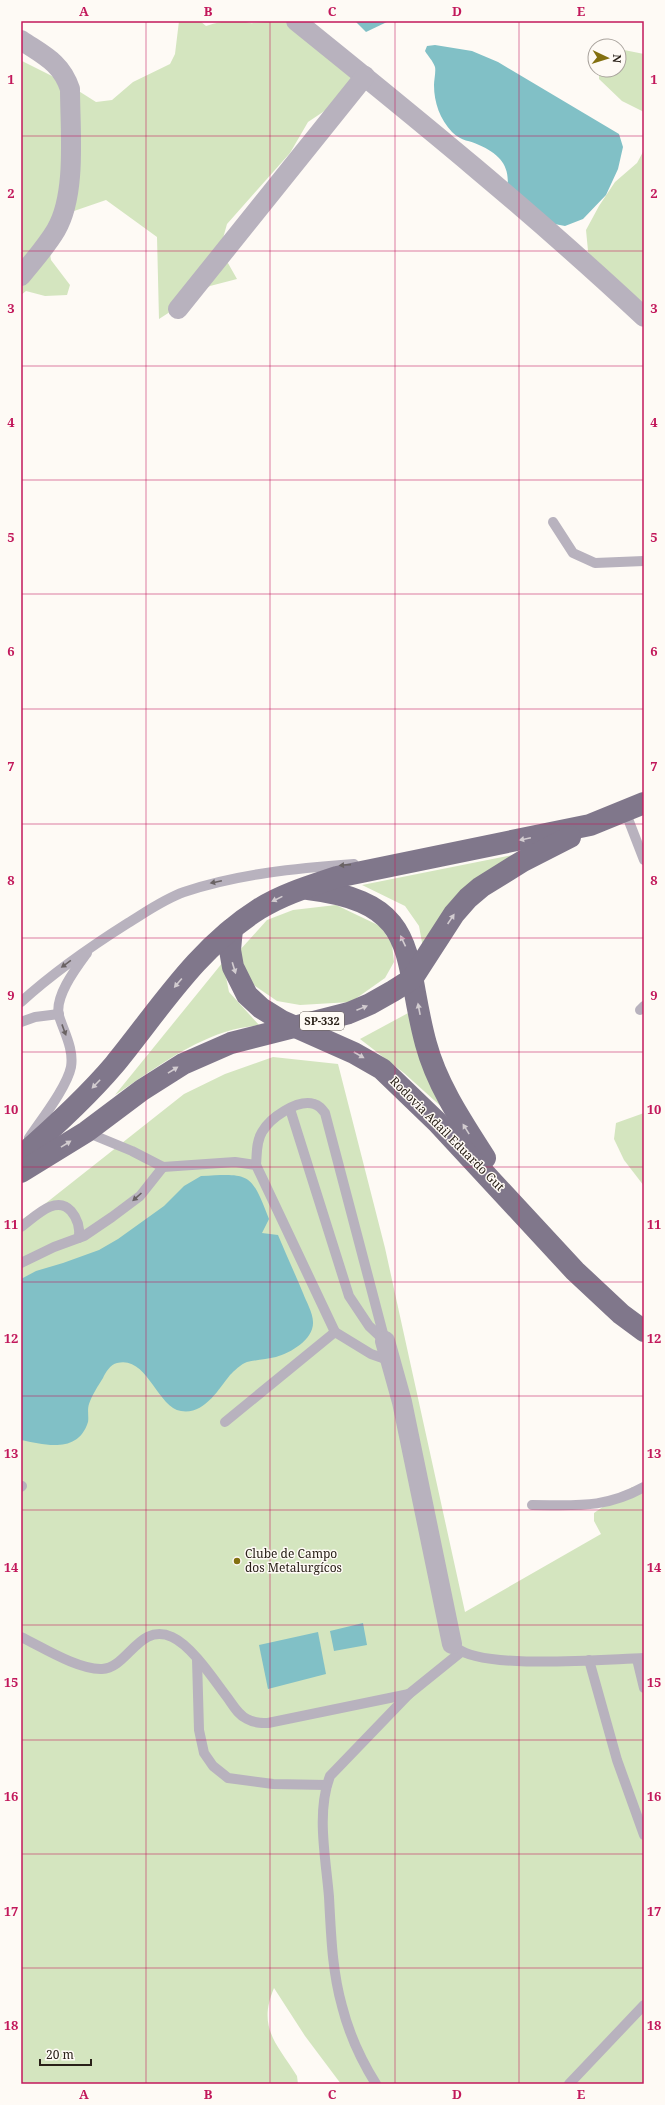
<svg xmlns="http://www.w3.org/2000/svg" width="665" height="2105" font-family="'Noto Serif',serif">
	<rect width="100%" height="100%" fill="#fefaf5"/>
	<!-- green -->
	<g fill="#d4e5bf">
		<path d="M179,21h21l6,5c12,-4 22,-6 34,-5 5,0 9,3 13,2 14,-1 26,-4 40,1l65,56 -17,20 -33,22 -18,31 -63,71 -7,25 17,30 -27,7 -51,33 -2,-82 -51,-37 -32,11 -27,23 4,26 19,25 -3,10 -22,1 -19,-5 -5,4v-238l1,4 44,22 30,19 16,-2 21,-18 37,-18 5,-10z"/>
		<path d="M619,49l25,5v58l-22,-11 -23,-22v-9h20z"/>
		<path d="M644,150v156l-55,-45 -3,-31 13,-24 16,-24 22,-19z"/>
		<path d="M523,853l-100,95 -4,-22 -14,-20 -43,-21z"/>
		<path d="M336,905l44,21 12,18 2,18 -9,16 -34,24 -51,3 -23,-4 -29,-20 -9,-30 28,-31 26,-10z"/>
		<path d="M223,962l6,30 30,33c-11,2 -23,3 -34,7 -40,13 -75,40 -110,63z"/>
		<path d="M410,1012l35,98 -41,-37 -44,-34z"/>
		<path d="M273,1057l65,7 47,184 80,364 136,-78 -7,-13v-8l38,-26h12v597h-303l-36,-48 -31,-48c-17,40 3,56 23,88l1,8h-277v-864l20,-13 143,-113 41,-20z"/>
		<path d="M644,1113v73l-20,-26 -10,-21 2,-16z"/>
	</g>
	<!-- water -->
	<g fill="#81c0c6">
		<path d="M355,21h34l-23,11z"/>
		<path d="M435,45l37,6 26,11 121,72 4,13 -5,22 -12,26 -23,24 -18,7 -21,-4 -37,-33c4,-22 -7,-35 -28,-44 -9,-5 -17,-3 -27,-13 -12,-13 -18,-29 -18,-47 0,-5 2,-13 1,-18 -2,-6 -7,-11 -10,-16l2,-5z"/>
		<path d="M201,1176c50,-3 50,-3 68,43l-7,14 16,2c8,19 17,39 25,58 3,8 10,20 10,29 1,17 -22,31 -37,35 -9,2 -20,3 -29,5 -6,2 -13,9 -17,13 -12,15 -26,40 -49,36 -24,-4 -34,-56 -64,-48 -6,1 -12,10 -14,15 -5,8 -11,17 -14,26 -2,6 0,13 -1,18 -10,32 -43,23 -67,18v-161l15,-8 27,-8 36,-13 19,-11 46,-33 20,-20z"/>
		<path d="M363,1623l4,22 -33,6 -4,-20z"/>
		<path d="M318,1632l8,42 -58,15 -9,-44z"/>
	</g>
	<g fill="none" stroke-linecap="round" stroke-linejoin="round">
		<!-- service -->
		<g stroke="#b8b2be" stroke-width="10">
			<path d="M553,522l20,31 22,10 49,-2"/>
			<path d="M625,811l19,49"/>
			<path d="M21,1002c33,-30 69,-55 107,-79 18,-11 36,-24 56,-31 53,-18 114,-24 170,-28"/>
			<path d="M640,1010l4,-4"/>
			<path d="M21,1022l14,-5 24,-3"/>
			<path d="M290,1109l59,187 20,30 16,15"/>
			<path d="M86,1132l46,19 31,16 72,-5 21,3 79,167"/>
			<path d="M29,1138c12,-18 38,-51 42,-71 3,-18 -7,-35 -12,-51 -5,-19 17,-48 28,-63"/>
			<path d="M256,1165c1,-11 0,-23 6,-33 8,-14 35,-33 52,-28 5,1 8,5 11,9l60,228"/>
			<path d="M21,1227c14,-10 35,-33 50,-16 7,8 9,17 8,27"/>
			<path d="M21,1263l33,-16 30,-11 28,-19 28,-21 23,-29"/>
			<path d="M225,1422l110,-90 36,22 20,7"/>
			<path d="M21,1487l1,-1"/>
			<path d="M532,1505c44,0 72,4 112,-18"/>
			<path d="M21,1637c21,10 57,33 81,32 26,-1 37,-47 70,-32 20,9 42,43 55,60 6,8 11,18 20,22 7,4 14,4 21,4l141,-29"/>
			<path d="M457,1648c25,22 149,11 187,10"/>
			<path d="M197,1659l2,71 5,23 9,13 15,12 45,6 54,1"/>
			<path d="M637,1659l7,29"/>
			<path d="M589,1660l28,100 27,75"/>
			<path d="M376,2084c-15,-24 -27,-50 -34,-78 -10,-35 -11,-73 -13,-109 -3,-38 -13,-84 1,-121l79,-82 52,-42"/>
			<path d="M569,2084l75,-79"/>
		</g>
		<!-- minor -->
		<g stroke="#b8b2be" stroke-width="20">
			<path d="M296,21c119,96 237,192 348,296"/>
			<path d="M21,40c22,15 40,22 49,49 0,41 7,105 -14,141 -10,17 -23,31 -35,46"/>
			<path d="M178,309l187,-233"/>
			<path d="M385,1341l17,61 50,242"/>
		</g>
		<!-- primary -->
		<g stroke="#80778b" stroke-width="22">
			<path d="M308,889c115,14 94,68 118,155 11,41 36,78 59,114"/>
			<path d="M232,929l-2,21 3,17 14,28 14,13 21,13 72,32 28,16 55,53 138,149 46,43 23,17"/>
			<path d="M21,1156c32,-28 65,-58 93,-91 45,-55 83,-117 145,-156 24,-15 51,-23 78,-32l253,-52 54,-22"/>
			<path d="M21,1172l65,-40 56,-42 41,-26 48,-21 118,-30 21,-9 23,-13 19,-12 42,-65 14,-16 13,-11 42,-26 47,-24"/>
		</g>
	</g>
	<!-- one-way arrows -->
	<defs><path id="oneway-solid" d="M-6-.8H1V-3.2L6.5 0L1 3.2V.8H-6Z"/></defs>
	<g fill="#d2ccd0">
		<use href="#oneway-solid" transform="translate(525 839) rotate(168)"/>
		<use href="#oneway-solid" transform="translate(277 899) rotate(154)"/>
		<use href="#oneway-solid" transform="translate(451 919) rotate(-56)"/>
		<use href="#oneway-solid" transform="translate(403 941) rotate(-115)"/>
		<use href="#oneway-solid" transform="translate(234 968) rotate(73)"/>
		<use href="#oneway-solid" transform="translate(178 983) rotate(130)"/>
		<use href="#oneway-solid" transform="translate(362 1008) rotate(-22)"/>
		<use href="#oneway-solid" transform="translate(419 1009) rotate(-101)"/>
		<use href="#oneway-solid" transform="translate(359 1055) rotate(30)"/>
		<use href="#oneway-solid" transform="translate(173 1070) rotate(-32)"/>
		<use href="#oneway-solid" transform="translate(96 1084) rotate(134)"/>
		<use href="#oneway-solid" transform="translate(466 1129) rotate(-122)"/>
		<use href="#oneway-solid" transform="translate(66 1144) rotate(-32)"/>
	</g>
	<g fill="#696263">
		<use href="#oneway-solid" transform="translate(345 865) rotate(176)"/>
		<use href="#oneway-solid" transform="translate(216 882) rotate(168)"/>
		<use href="#oneway-solid" transform="translate(66 964) rotate(144)"/>
		<use href="#oneway-solid" transform="translate(64 1030) rotate(70)"/>
		<use href="#oneway-solid" transform="translate(137 1197) rotate(138)"/>
	</g>
	<!-- grid -->
	<path fill="none" stroke="#c2185b" stroke-width="1" stroke-opacity="0.55" d="M146,21v2063M270,21v2063M395,21v2063M519,21v2063M21,136h623M21,251h623M21,366h623M21,480h623M21,594h623M21,709h623M21,824h623M21,938h623M21,1052h623M21,1167h623M21,1282h623M21,1396h623M21,1510h623M21,1625h623M21,1740h623M21,1854h623M21,1968h623"/>
	<!-- markers -->
	<circle fill="#837010" stroke="#fefaf5" stroke-width="1.5" cx="237" cy="1561" r="4"/>
	<g text-anchor="middle" stroke-width="3" stroke-linejoin="round" paint-order="stroke">
		<!-- shield labels -->
		<rect fill="#fefaf5" stroke="#69615a" stroke-width="1" x="300" y="1012" width="44" height="18" rx="3"/>
		<g font-size="11" font-weight="bold" fill="#292018">
			<text x="322" y="1025">SP-332</text>
		</g>
		<!-- street labels -->
		<g font-size="12" fill="#292018" stroke="#fefaf5">
			<text transform="translate(447 1134) rotate(45)" y="4">Rodovia Adail Eduardo Gut</text>
		</g>
		<!-- poi labels -->
		<g font-size="12" fill="#292018" stroke="#fefaf5" text-anchor="start">
			<text x="245" y="1558">Clube de Campo<tspan x="245" dy="14">dos Metalurgícos</tspan></text>
		</g>
	</g>
	<!-- border -->
	<rect width="665" height="2105" fill="none" stroke="#fefaf5" stroke-width="44"/>
	<!-- north arrow -->
	<g transform="translate(607 58) rotate(94)"><circle r="19" fill="#fefaf5" stroke="#a9a39d"/>
	<path d="M0-3L7 15L0 10L-7 15Z" fill="#837010"/>
	<text y="-6" font-size="11" font-weight="bold" text-anchor="middle" fill="#292018">N</text>
	</g>
	<!-- scale -->
	<path d="M40 2059v6h51v-6" fill="none" stroke="#292018" stroke-width="2"/>
	<text x="46" y="2059" font-size="12" fill="#292018" stroke="#fefaf5" stroke-width="3" paint-order="stroke">20 m</text>
	<rect x="22" y="22" width="621" height="2061" fill="none" stroke="#c2185b" stroke-width="1.5"/>
	<g font-size="13" text-anchor="middle" font-weight="bold" fill="#c2185b">
		<text x="84" y="16">A</text>
		<text x="208" y="16">B</text>
		<text x="332" y="16">C</text>
		<text x="457" y="16">D</text>
		<text x="581" y="16">E</text>
		<text x="11" y="84">1</text>
		<text x="654" y="84">1</text>
		<text x="11" y="198">2</text>
		<text x="654" y="198">2</text>
		<text x="11" y="313">3</text>
		<text x="654" y="313">3</text>
		<text x="11" y="427">4</text>
		<text x="654" y="427">4</text>
		<text x="11" y="542">5</text>
		<text x="654" y="542">5</text>
		<text x="11" y="656">6</text>
		<text x="654" y="656">6</text>
		<text x="11" y="771">7</text>
		<text x="654" y="771">7</text>
		<text x="11" y="885">8</text>
		<text x="654" y="885">8</text>
		<text x="11" y="1000">9</text>
		<text x="654" y="1000">9</text>
		<text x="11" y="1114">10</text>
		<text x="654" y="1114">10</text>
		<text x="11" y="1229">11</text>
		<text x="654" y="1229">11</text>
		<text x="11" y="1343">12</text>
		<text x="654" y="1343">12</text>
		<text x="11" y="1458">13</text>
		<text x="654" y="1458">13</text>
		<text x="11" y="1572">14</text>
		<text x="654" y="1572">14</text>
		<text x="11" y="1687">15</text>
		<text x="654" y="1687">15</text>
		<text x="11" y="1801">16</text>
		<text x="654" y="1801">16</text>
		<text x="11" y="1916">17</text>
		<text x="654" y="1916">17</text>
		<text x="11" y="2030">18</text>
		<text x="654" y="2030">18</text>
		<text x="84" y="2099">A</text>
		<text x="208" y="2099">B</text>
		<text x="332" y="2099">C</text>
		<text x="457" y="2099">D</text>
		<text x="581" y="2099">E</text>
	</g>
</svg>
